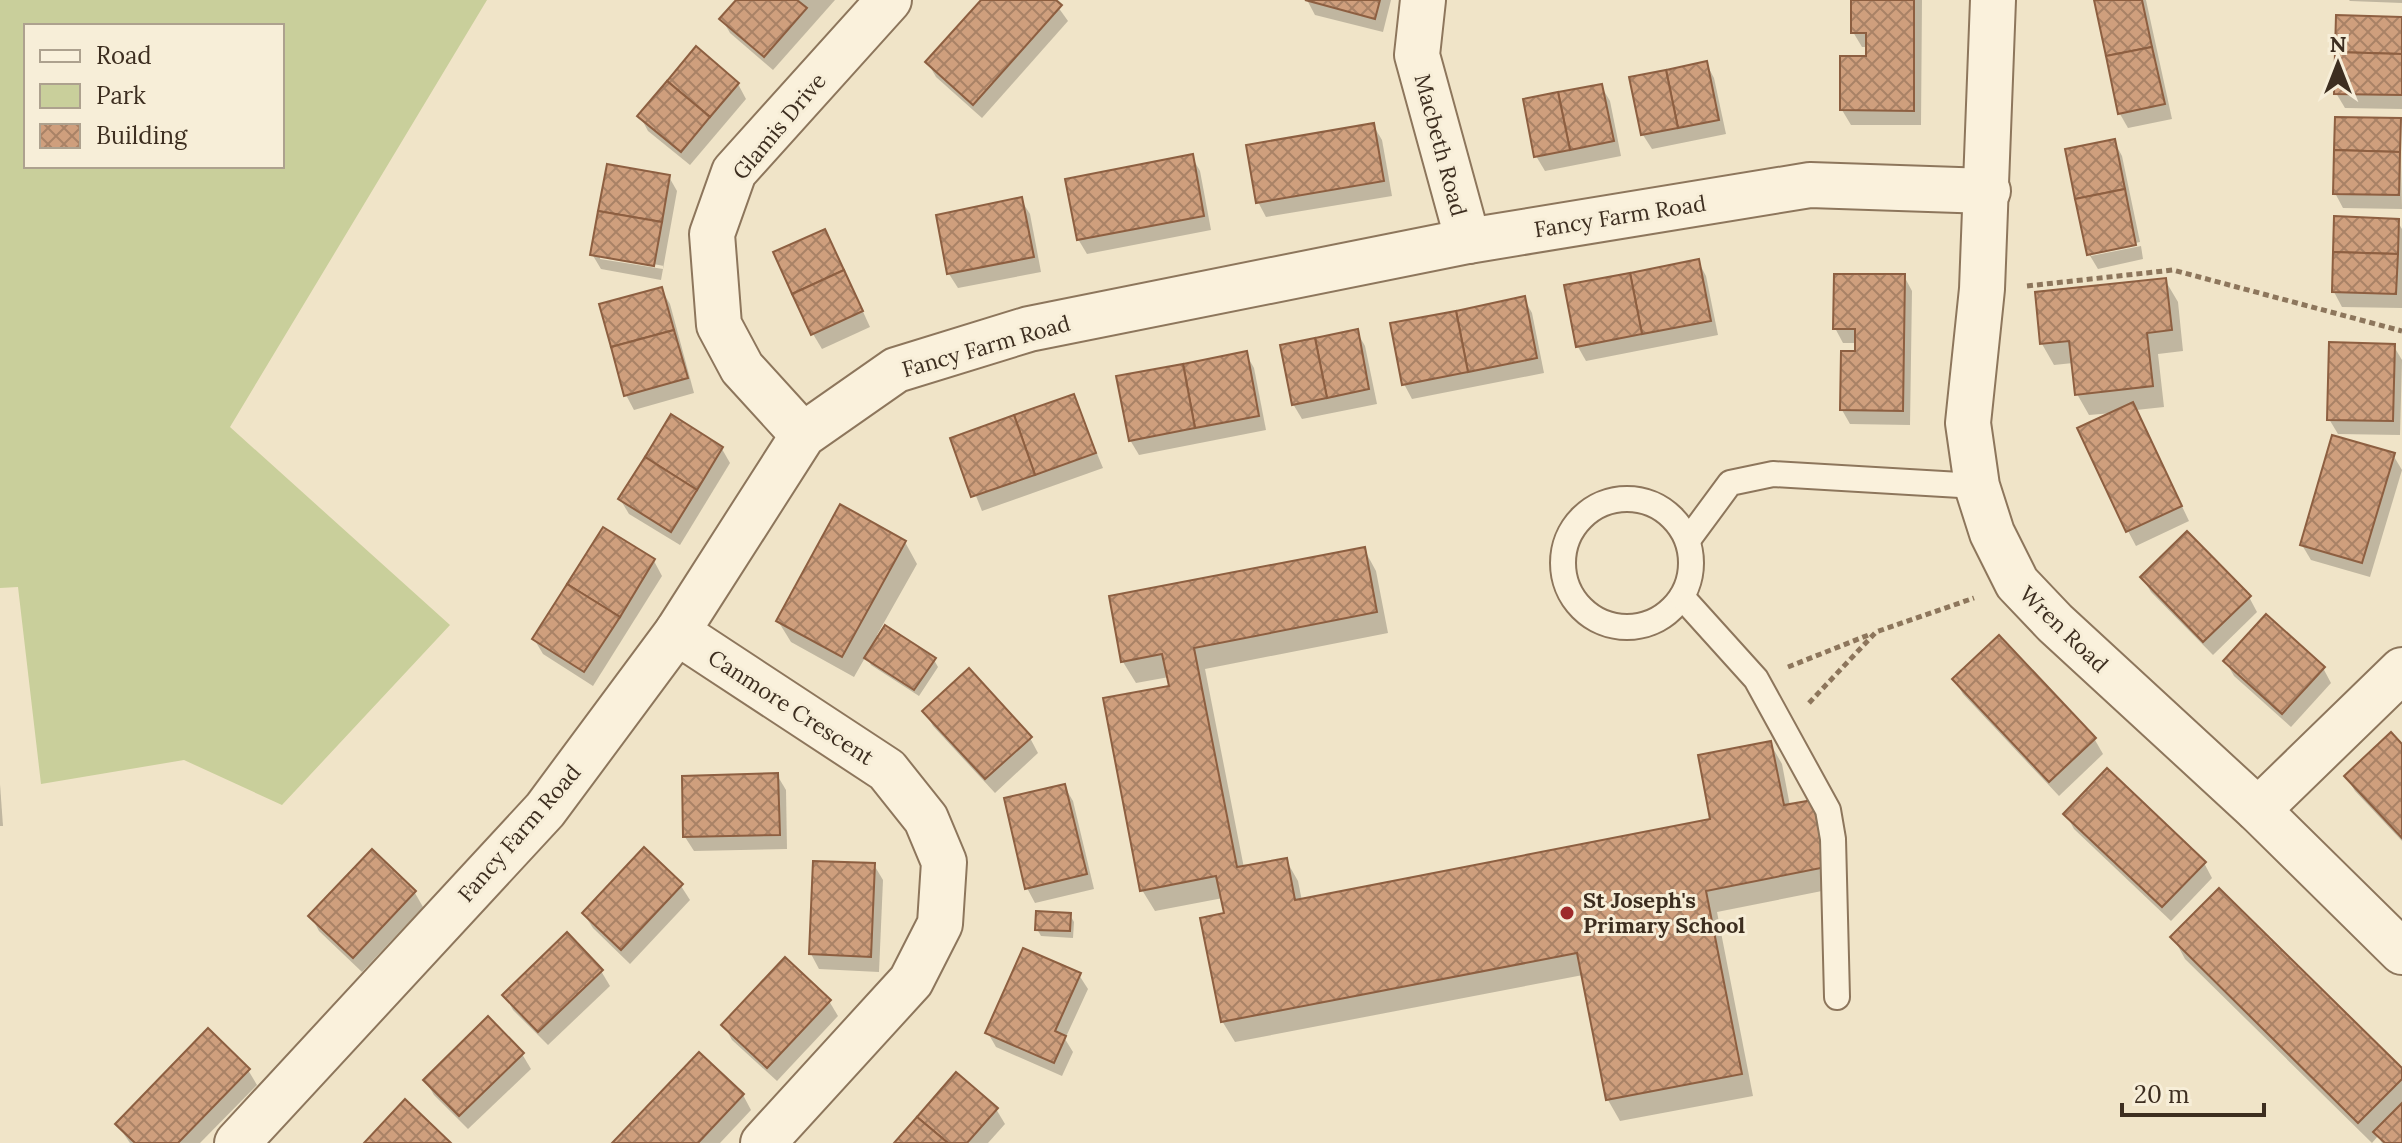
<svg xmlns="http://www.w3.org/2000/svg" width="2402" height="1143" font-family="Lora,serif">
	<defs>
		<pattern id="building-cross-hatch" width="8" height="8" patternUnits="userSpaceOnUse" patternTransform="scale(2)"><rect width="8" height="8" fill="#cf9f7d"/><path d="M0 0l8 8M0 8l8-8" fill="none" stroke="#a98266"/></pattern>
	</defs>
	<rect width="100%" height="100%" fill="#f0e4c8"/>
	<!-- green -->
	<path fill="#c9cf9b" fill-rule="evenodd" d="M0,0h487l-257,427 220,198 -168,180 -98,-45 -143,24 -23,-197 -18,1zM26,26h256v140h-256z"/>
	<!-- shadow -->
	<g fill="#0003" fill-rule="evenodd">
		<path d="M738,0h97l-62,70 -43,-37 -8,-14z"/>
		<path d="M984,0h69l15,21 -86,97 -46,-41 -8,-14z"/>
		<path d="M1307,0h84l-8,32 -68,-17z"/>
		<path d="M1853,0h69l-1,125h-70l-9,-15 26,-52v-11h-6l-9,-15z"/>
		<path d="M2096,0h50l26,119 -44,9 -8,-14z"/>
		<path d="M2349,0h53v3l-52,-2z"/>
		<path d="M2402,19v90l-57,-1 -9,-15z"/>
		<path d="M1706,63l8,15 12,56 -74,15 -9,-14 -11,-57z"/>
		<path d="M738,84l8,15 -56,66 -42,-34 -8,-15z"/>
		<path d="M1601,86l9,15 11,55 -76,15 -9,-15z"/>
		<path d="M2400,120l2,89 -59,-1 -8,-15z"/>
		<path d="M1373,125l9,15 10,56 -126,21 -8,-15z"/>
		<path d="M2114,141l8,15 18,86 -49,10v4l50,-10 2,13 -45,10 -9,-15z"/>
		<path d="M1192,157l8,14 11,59 -124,24 -9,-15z"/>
		<path d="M669,177l8,14 -16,89 -60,-11 -9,-15zM600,254l64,12 -1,3 -63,-10z"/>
		<path d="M1021,200l9,14 11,58 -83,16 -9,-14 -11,-58z"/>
		<path d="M2397,221l5,8v79l-60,-1 -8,-15z"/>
		<path d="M833,246l37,81 -48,22 -9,-15z"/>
		<path d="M1698,261l8,15 12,59 -132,26 -8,-14 -12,-60z"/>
		<path d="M1904,276l8,15 -2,134 -60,-1 -8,-14 15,-67h-14l-8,-15z"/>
		<path d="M2165,280l13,22 5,49 -25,3 6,53 -28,3 53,111 -53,25 -8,-15 -15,-118 -24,2 -12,-21 -4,-31 -19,2 -12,-21z"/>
		<path d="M661,289l9,15 24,89 -60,17 -8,-15z"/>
		<path d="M1524,299l8,14 12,60 -132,26 -8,-15z"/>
		<path d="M1357,332l8,14 12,58 -75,15 -9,-15z"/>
		<path d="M2393,345l9,15 -2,75 -62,-1 -9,-15z"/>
		<path d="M1246,354l8,14 12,62 -127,25 -9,-15z"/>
		<path d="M1073,396l30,72 -121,43 -29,-72z"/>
		<path d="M722,449l8,14 -50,82 -51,-31 -9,-15z"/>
		<path d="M2393,455l9,15 -32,107 -59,-17 -9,-15z"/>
		<path d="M604,530l50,31 8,15 -69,110 -50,-32 -9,-15z"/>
		<path d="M905,542l12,22 -40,71 57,25 4,7 -19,29 -48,-31 -5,-9 -12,21 -63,-35 -13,-21z"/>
		<path d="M1364,549l12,22 12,62 -183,36 39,199 42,-8 12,21 4,20 411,-80 57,-78 12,21 8,42 22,-4 12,21 13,65 -120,24 36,184 -133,25 -12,-21 -25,-125 -348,67 -13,-21 4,-106 -3,-17 -68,13 -13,-21 29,-203 -2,-10 -33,6 -13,-21z"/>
		<path d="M2142,577l107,20 8,15 -44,43 -62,-63z"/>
		<path d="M1999,638l96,102 8,14 -44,42 -96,-102 -9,-15z"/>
		<path d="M2226,662l97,6 8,15 -40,44 -57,-51z"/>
		<path d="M925,711l105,27 8,15 -43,40 -62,-67z"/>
		<path d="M2402,747v94l-47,-50 -9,-15z"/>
		<path d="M777,775l9,15 1,59 -93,2 -9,-14z"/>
		<path d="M0,784l3,42h-3z"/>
		<path d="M1064,786l9,15 21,88 -59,14 -8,-15z"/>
		<path d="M2066,814l138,49 8,15 -41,43 -97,-92z"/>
		<path d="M372,852l43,41 8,14 -61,65 -43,-41 -8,-15z"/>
		<path d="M874,865l9,15 -4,92 -60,-3 -8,-15z"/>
		<path d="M681,886l9,14 -60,64 -37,-36 -9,-14z"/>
		<path d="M1070,915l4,7 -1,16 -32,-2 -4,-7z"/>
		<path d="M2173,937l229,134v72h-20l-4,-7 -6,7 -187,-184z"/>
		<path d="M601,971l9,15 -62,59 -35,-35 -8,-15z"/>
		<path d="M1079,975l9,14 -23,50 8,13 -11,24 -66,-29 -8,-14z"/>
		<path d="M829,1001l9,15 -61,65 -45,-41 -8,-15z"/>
		<path d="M522,1054l9,15 -63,60 -34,-34 -9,-15z"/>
		<path d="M248,1070l9,15 -57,58h-70l-13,-19z"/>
		<path d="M743,1095l8,15 -31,33h-105z"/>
		<path d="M996,1109l9,15 -17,19h-91z"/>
	</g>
	<!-- building -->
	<g fill="url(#building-cross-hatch)" stroke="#8d5f41" stroke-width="2">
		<path d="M736,0h61l10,8 -43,49 -45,-38z"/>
		<path d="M981,0h75l6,5 -89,100 -48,-43z"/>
		<path d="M1305,0h75l-5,19z"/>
		<path d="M1851,0h63v111l-74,-1v-54h26v-23h-15z"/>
		<path d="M2094,0h48l10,47 -46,9z"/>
		<path d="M2336,15l66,2v37l-67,-2z"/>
		<path d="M696,46l43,37 -29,34 -43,-36z"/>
		<path d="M2152,47l13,57 -47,10 -12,-58z"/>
		<path d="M2335,52l67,2v41l-68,-1z"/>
		<path d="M1707,61l12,59 -41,8 -12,-58z"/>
		<path d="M1666,70l12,58 -37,7 -12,-58z"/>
		<path d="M667,81l43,36 -29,35 -44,-36z"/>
		<path d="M1602,84l12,57 -44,9 -12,-58z"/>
		<path d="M1558,92l12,58 -36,7 -11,-58z"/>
		<path d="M2335,117l66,1 -1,34 -66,-2z"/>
		<path d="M1374,123l10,58 -128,22 -10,-58z"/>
		<path d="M2115,139l10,50 -50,10 -10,-50z"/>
		<path d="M2334,150l66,2 -1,43 -66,-1z"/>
		<path d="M1193,154l11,62 -127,24 -12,-61z"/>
		<path d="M607,164l63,11 -8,47 -64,-11z"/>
		<path d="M2125,189l11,56 -49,10 -12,-56z"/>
		<path d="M1022,197l12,60 -87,17 -11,-59z"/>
		<path d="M598,211l64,11 -8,44 -64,-11z"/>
		<path d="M2334,216l65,3 -1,35 -65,-2z"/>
		<path d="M825,229l19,41 -52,24 -19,-42z"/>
		<path d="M2333,252l65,2 -2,40 -64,-2z"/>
		<path d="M1699,259l12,62 -69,13 -12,-61z"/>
		<path d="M844,270l19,41 -52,24 -19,-41z"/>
		<path d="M1630,273l12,61 -66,13 -12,-62z"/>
		<path d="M1834,274h71l-2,137 -63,-1 1,-59h14v-22h-22z"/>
		<path d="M2166,278l6,52 -25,3 6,53 -78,9 -6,-54 -29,3 -5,-52z"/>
		<path d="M662,287l12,43 -63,17 -12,-43z"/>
		<path d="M1525,296l12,62 -69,14 -12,-61z"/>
		<path d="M1456,311l12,61 -66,13 -12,-62z"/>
		<path d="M1358,329l11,60 -42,9 -12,-60z"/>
		<path d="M674,330l14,48 -64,18 -13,-49z"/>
		<path d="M1315,338l12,60 -35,7 -12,-60z"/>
		<path d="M2329,342l66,2 -2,77 -66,-1z"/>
		<path d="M1247,351l12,65 -64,12 -12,-64z"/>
		<path d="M1183,364l12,64 -66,13 -13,-65z"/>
		<path d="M1074,394l22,59 -61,22 -21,-60z"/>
		<path d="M2133,402l49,104 -56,26 -49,-104z"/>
		<path d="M671,414l52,33 -26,43 -52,-33z"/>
		<path d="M1014,415l21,60 -64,22 -21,-59z"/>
		<path d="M2332,435l63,18 -33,110 -62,-18z"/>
		<path d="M645,457l52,33 -26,42 -53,-33z"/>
		<path d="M840,504l66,37 -64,116 -66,-36z"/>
		<path d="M603,527l52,32 -35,58 -53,-33z"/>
		<path d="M2187,531l64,65 -48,46 -63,-65z"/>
		<path d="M1365,547l12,65 -183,36 43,219 50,-9 8,42 415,-81 -12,-64 73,-14 13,64 29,-5 13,67 -120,24 36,183 -136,26 -29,-147 -356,69 -21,-104 24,-5 -8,-37 -76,15 -37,-193 66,-12 -7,-32 -41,8 -12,-66z"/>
		<path d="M567,584l53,33 -36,55 -52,-33z"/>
		<path d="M2266,614l59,53 -43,47 -59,-53z"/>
		<path d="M885,625l51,33 -22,32 -50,-32z"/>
		<path d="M1999,635l97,103 -47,44 -97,-103z"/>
		<path d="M969,668l63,69 -47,42 -63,-68z"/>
		<path d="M2391,732l11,12v94l-58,-62z"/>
		<path d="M2107,768l99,94 -44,45 -99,-93z"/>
		<path d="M778,773l2,62 -97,2 -1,-61z"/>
		<path d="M1065,784l22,90 -62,15 -21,-91z"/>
		<path d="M644,847l39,37 -62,66 -39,-37z"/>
		<path d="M372,849l44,42 -63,67 -45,-42z"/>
		<path d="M813,861l62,2 -4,94 -62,-3z"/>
		<path d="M2219,888l183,180v11l-44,44 -188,-186z"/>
		<path d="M1036,911l35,2 -1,18 -35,-1z"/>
		<path d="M567,932l36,38 -65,62 -36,-37z"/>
		<path d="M1023,948l58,25 -26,58 11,5 -12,27 -69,-30z"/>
		<path d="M785,957l46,43 -64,68 -46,-43z"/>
		<path d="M488,1016l36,37 -65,63 -36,-36z"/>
		<path d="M208,1028l42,41 -72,74h-43l-20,-19z"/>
		<path d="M699,1052l45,42 -46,49h-86z"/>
		<path d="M956,1072l42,36 -31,35h-19l-31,-26z"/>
		<path d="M405,1099l46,44h-87z"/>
		<path d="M2402,1103v40h-17l-12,-11z"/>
		<path d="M917,1117l31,26h-54z"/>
	</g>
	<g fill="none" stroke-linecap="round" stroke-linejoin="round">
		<defs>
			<g id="service">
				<circle cx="1627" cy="563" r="64"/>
				<path d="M1688,540l42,-57 43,-9 204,12"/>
				<path d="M1682,597l74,82 72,131 5,29 4,158"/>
			</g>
			<g id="minor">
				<path d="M1423,0l-6,55 51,186"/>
				<path d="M1993,0l-11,289 -14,134 9,63 15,47 25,50 38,40 203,187 144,142"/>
				<path d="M803,435l-61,-67 -23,-43 -7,-91 22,-62 155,-172"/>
				<path d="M677,632l210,138 39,49 18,43 -4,62 -29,57 -148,162"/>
				<path d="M2258,810l144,-140"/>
				<path d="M237,1143l308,-333 132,-178 126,-197 93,-65 133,-41 439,-88 342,-56 178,6"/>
			</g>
		</defs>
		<!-- service casing -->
		<use href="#service" stroke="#8d765c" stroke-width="28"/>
		<!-- minor casing -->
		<use href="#minor" stroke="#8d765c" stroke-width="48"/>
		<!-- path -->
		<g stroke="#8d765c" stroke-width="5" stroke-dasharray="6 4" stroke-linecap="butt">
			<path d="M2027,286l146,-16 229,61"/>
			<path d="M1788,667l83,-33"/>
			<path d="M1809,703l67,-71 98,-34"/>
		</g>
		<!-- service -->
		<use href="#service" stroke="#faf1dc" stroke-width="24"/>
		<!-- minor -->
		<use href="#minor" stroke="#faf1dc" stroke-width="44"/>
	</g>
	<!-- markers -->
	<circle fill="#9e2a2b" stroke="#f7eed8" stroke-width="3" cx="1567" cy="913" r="8"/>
	<g text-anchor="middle" stroke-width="6" stroke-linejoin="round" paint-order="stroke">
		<!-- street labels -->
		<g font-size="22" fill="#3d2e20" stroke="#f7eed8">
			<text transform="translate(779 126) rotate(-50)" y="8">Glamis Drive</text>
			<text transform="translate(1441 145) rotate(75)" y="8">Macbeth Road</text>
			<text transform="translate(1620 216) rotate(-9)" y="8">Fancy Farm Road</text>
			<text transform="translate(986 346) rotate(-16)" y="8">Fancy Farm Road</text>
			<text transform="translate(2064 629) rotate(44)" y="8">Wren Road</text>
			<text transform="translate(791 707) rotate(33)" y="8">Canmore Crescent</text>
			<text transform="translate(519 833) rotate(-49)" y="8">Fancy Farm Road</text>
		</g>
		<!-- poi labels -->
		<g font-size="22" font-weight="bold" fill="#3d2e20" stroke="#f7eed8" text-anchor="start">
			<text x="1583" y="908">St Joseph's<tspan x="1583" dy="25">Primary School</tspan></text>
		</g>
	</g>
	<!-- legend -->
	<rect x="24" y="24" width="260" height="144" fill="#f7eed8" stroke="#ada18e" stroke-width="2"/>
	<rect x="40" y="50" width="40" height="12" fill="#faf1dc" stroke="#ada18e" stroke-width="2"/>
	<text x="96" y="64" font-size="24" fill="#3d2e20">Road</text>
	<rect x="40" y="84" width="40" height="24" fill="#c9cf9b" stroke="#ada18e" stroke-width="2"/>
	<text x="96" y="104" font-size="24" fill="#3d2e20">Park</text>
	<rect x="40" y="124" width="40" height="24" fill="url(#building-cross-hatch)" stroke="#ada18e" stroke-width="2"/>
	<text x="96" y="144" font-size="24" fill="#3d2e20">Building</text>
	<!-- north arrow -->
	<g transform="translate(2338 64)" stroke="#f7eed8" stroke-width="6" paint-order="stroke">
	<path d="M0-6L14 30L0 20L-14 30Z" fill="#3d2e20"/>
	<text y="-12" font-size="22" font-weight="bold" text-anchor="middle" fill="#3d2e20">N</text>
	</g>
	<!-- scale -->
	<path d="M2122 1103v12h142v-12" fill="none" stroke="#3d2e20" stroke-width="4"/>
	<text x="2134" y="1103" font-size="24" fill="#3d2e20" stroke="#f7eed8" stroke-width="6" paint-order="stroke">20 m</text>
</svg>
